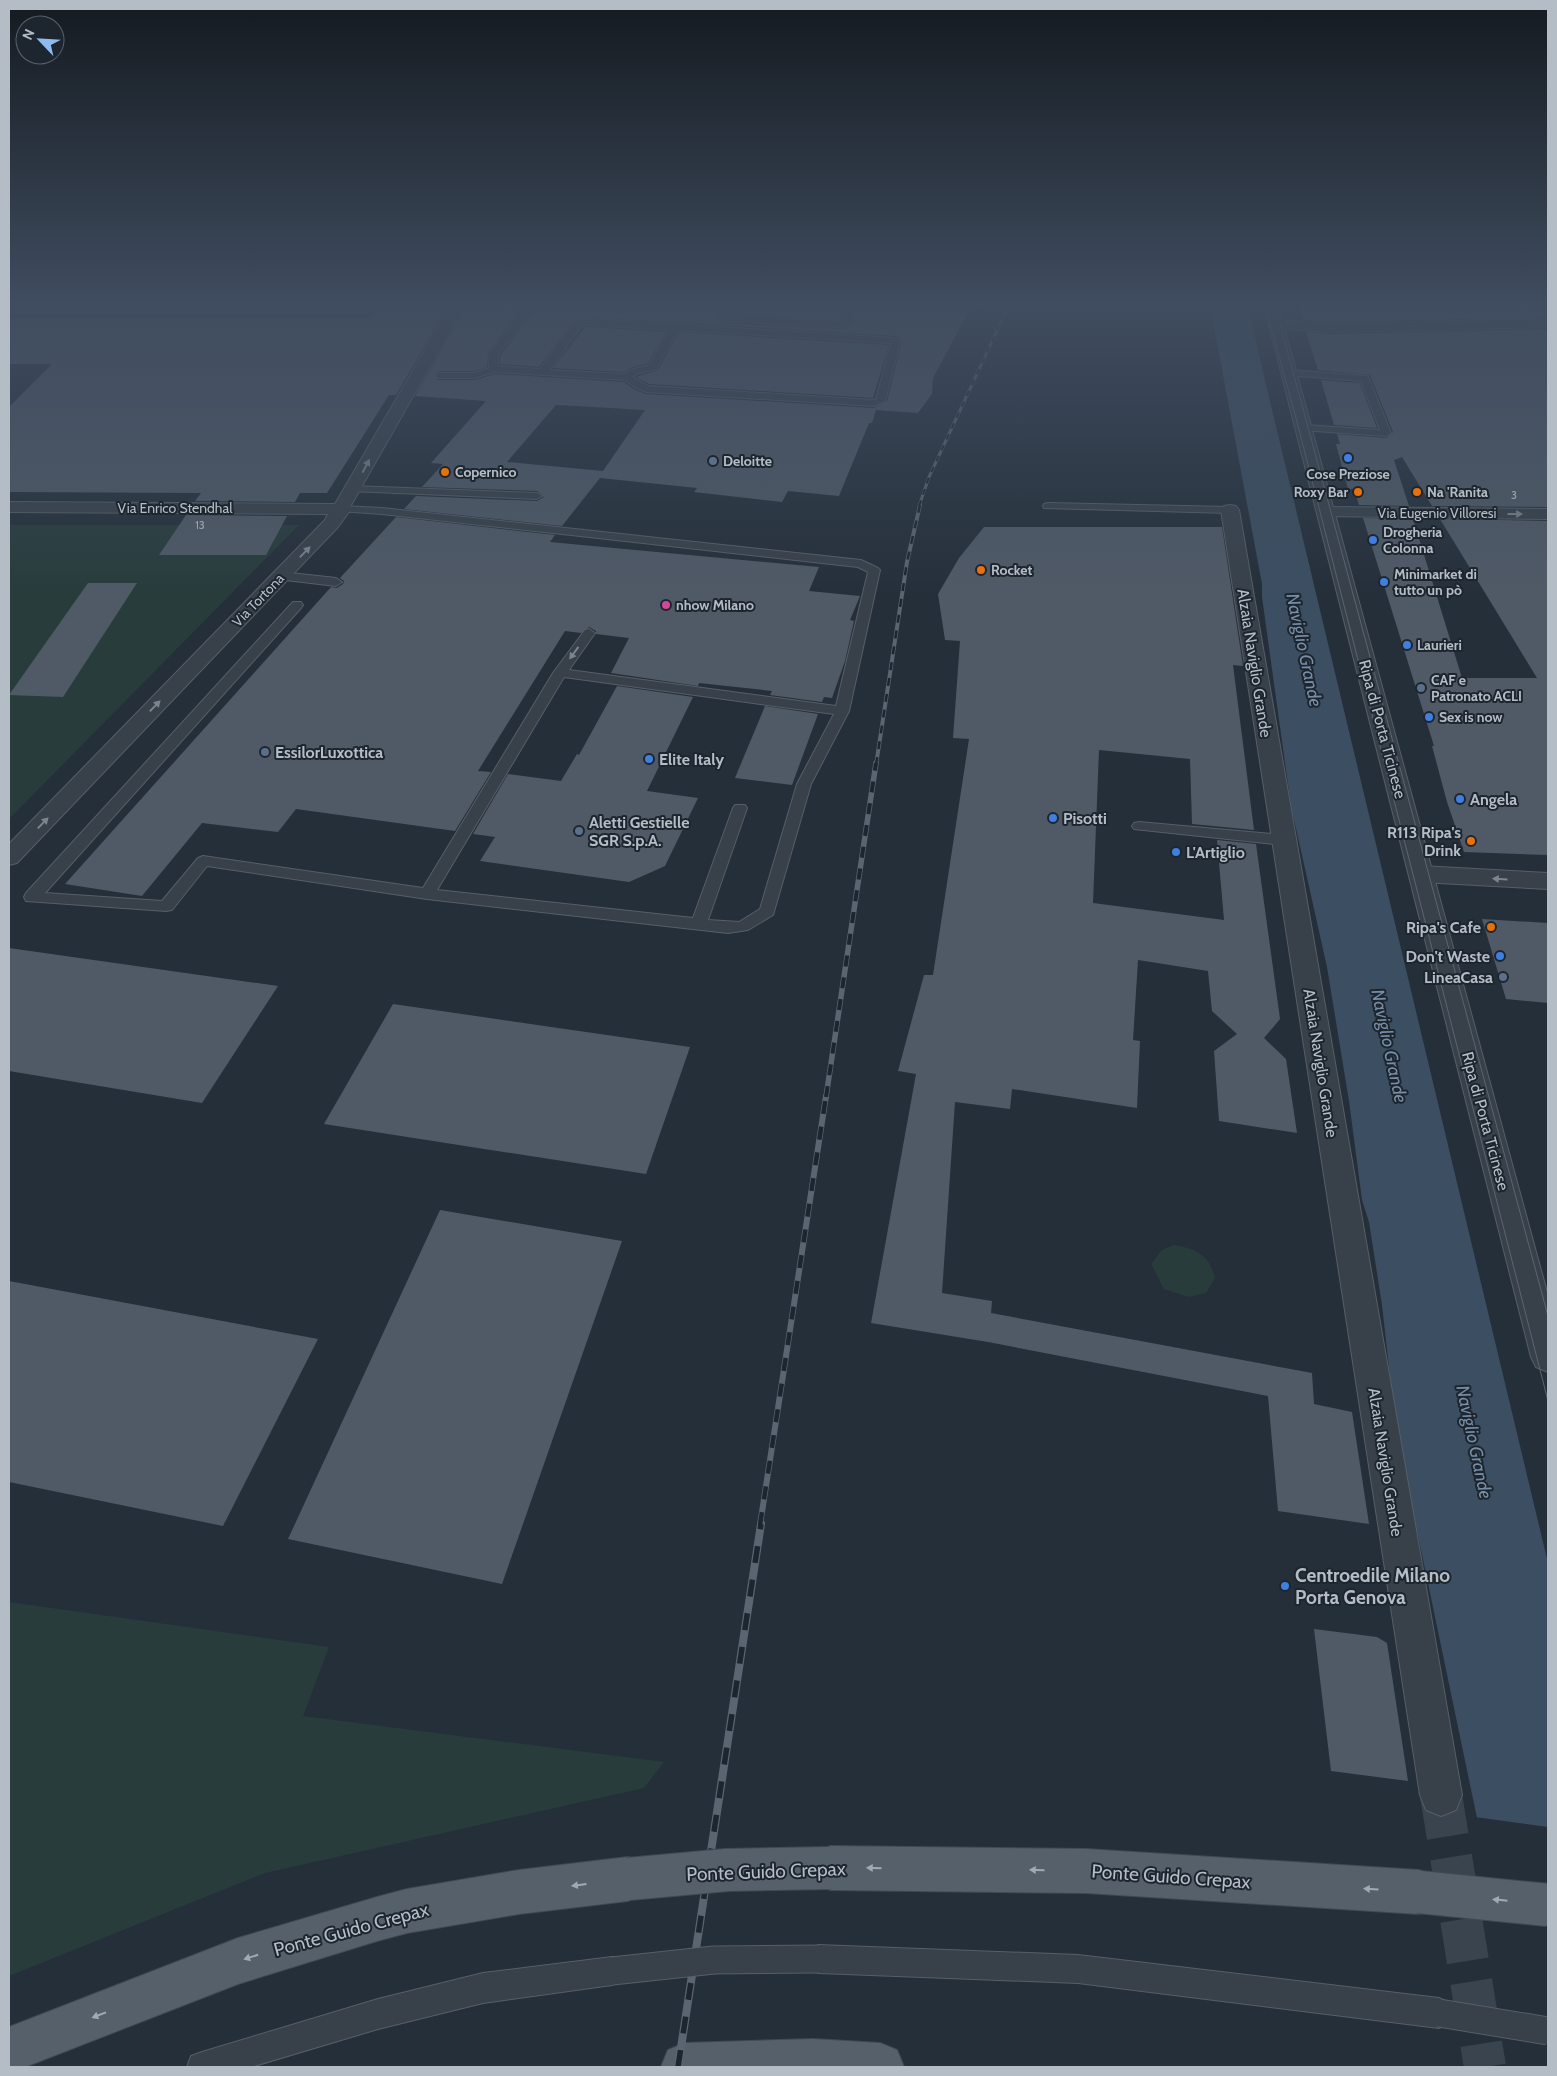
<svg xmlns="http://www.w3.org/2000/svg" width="1557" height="2076" font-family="Cabin,sans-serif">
	<rect width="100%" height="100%" fill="#252f3a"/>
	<!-- green -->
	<g fill="#283c3c">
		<path d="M9,525h290l-290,294z"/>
		<path d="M1174,1245c23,4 35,10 41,33l-9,15 -17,4 -25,-8 -13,-25 11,-14z"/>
		<path d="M9,1602l320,45 -26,69 361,46 -20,26 -379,85 -256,103z"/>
	</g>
	<!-- water -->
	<path fill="#3c4e61" d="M1210,305h37l301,1258v504h-19l-133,-637 -14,-125 -13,-83 -7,-22 -13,-99 -22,-134 -36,-161 -29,-209v-13z"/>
	<!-- pier -->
	<path fill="#252f3a" d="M1475,1817l73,10v240h-21z"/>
	<!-- building -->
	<g fill="#505a67" fill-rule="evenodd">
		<path d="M379,305h70l-53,90h-7l-62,98h-27l-5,9 -100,-1 6,-8 -192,-1v-85l43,-43h-43v-45h360z"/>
		<path d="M467,305h58l-38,49v13l-13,4h-35l-4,3 2,6h37l21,-6 129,8 11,8 11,4 228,14 13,-7 15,-60 -6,-5 -305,-19 -12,2 -7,5 -33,43 -39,-3v-8l39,-51h180l-4,14 6,4 123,6 6,-4 6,-20 113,6 -36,67 -1,16 -14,19 -42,-3 -4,13h-3l-30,73 -51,-5 -6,11 -88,-10 3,-4 -97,-10 -38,48 -158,-17 12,-13 121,5 7,-4 -7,-6 -115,-4 21,-23 -12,-1 55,-62 -71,-5zM556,405l20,1 69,4 -42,61 -96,-9z"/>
		<path d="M731,305h113l-4,14 -112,-5z"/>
		<path d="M1298,305h237l2,2h11v10l-219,5 -26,-2z"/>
		<path d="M585,327h6l75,5 -18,31 -18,5 -6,4 -71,-4z"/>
		<path d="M1548,329v178l-116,-1 -30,-49 -8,3 15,46 -50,-1 -5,-16h-6l-12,-45h4l-3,-10 49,4 7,-6 -23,-57 -52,-5 -12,-38 23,2z"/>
		<path d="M679,332l210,13 -16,53 -224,-14 -13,-7 22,-7z"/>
		<path d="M1321,380l39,3 17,45 -43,-3z"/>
		<path d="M186,515l101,1 -21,39h-107z"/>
		<path d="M396,517l159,18 -5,7 269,25 -10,24 51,5 -10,24 4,1 -9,40 -13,37 -8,-1 -2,5 -52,-7 2,-4 -73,-8 -1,3 -87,-13 18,-35 -33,-4v-3l-7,-4 -8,6 -16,-2 -87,140 13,1 -36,59 -159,-22 -18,23 -76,-9 -60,73 -77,-12 266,-297 6,1 6,-4 1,-3 -4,-3z"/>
		<path d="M1363,518l50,1 49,159h75l-97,-159 108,2v334l-84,-3 -17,-50 -15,-56h2z"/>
		<path d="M984,527h238l21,139 -10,-1 21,165 -62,-6 -2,-65 -91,-9 -6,153 131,17 -7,-80 39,4 24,175 -16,19 22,21 11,74 -78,-12 -5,-70 23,-17 -25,-23 -4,-40 -70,-11 -5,80 7,1 -3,67 -125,-19 -2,20 -55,-7 -13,191 50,8 -1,12 321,60 2,31 38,8 17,112 -91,-13 -10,-115 -280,-54 -117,-19 45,-249 -18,-3 26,-96h9l36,-236 -16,-1 7,-97 -15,-1 -7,-46 21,-36z"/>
		<path d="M88,583h49l-74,114 -54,-2z"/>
		<path d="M617,686l76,11 -46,94 51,7 -33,68 -36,16 -149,-21 15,-24 -22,-3 35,-60 53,7 16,-27 2,1z"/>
		<path d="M765,706l53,8 -26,71 -57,-7z"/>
		<path d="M1482,919l66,4v80l-42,-4z"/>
		<path d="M9,948l269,38 -76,117 -193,-32z"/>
		<path d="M393,1004l297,43 -44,127 -322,-50z"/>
		<path d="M440,1210l182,31 -120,343 -214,-45z"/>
		<path d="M9,1281l309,58 -95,187 -214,-44z"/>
		<path d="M1314,1629l63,8 10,6 21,138 -77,-10z"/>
	</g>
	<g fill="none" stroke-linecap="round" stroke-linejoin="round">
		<!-- minor-tunnel -->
		<path stroke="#3a444f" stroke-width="42" stroke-dasharray="42 21" stroke-linecap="butt" d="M1441,1795l44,272"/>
		<defs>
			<g id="service">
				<path d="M528,305h9l-39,50v11l42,3 33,-44 6,-4 12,-2 305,19 4,3 -15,60 -11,5 -228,-14 -10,-4 -11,-8 -130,-8 -21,6h-37v-4l3,-1h34l15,-5 -1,-13zM584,325h7l78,5 -20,35 -19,5 -5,4 -75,-4 29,-41zM678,330l213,13 -15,56 -3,1 -225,-14 -15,-9 3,-3 20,-5z"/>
				<path d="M721,305h8l-3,11 115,5 5,-16h8l-6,19 -4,3 -123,-6 -4,-3z"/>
				<path d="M963,305h18v1l-4,3z"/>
				<path d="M1290,370l78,6 23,57 -5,3 -85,-6 -1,-2 5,-3 75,5 -19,-49 -74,-6v-4z"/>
				<path d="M353,486l184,7 5,3 -5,3 -188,-8 -1,-2 1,-2z"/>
				<path d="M1048,503l182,4 6,3 -6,3 -186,-5 -1,-2 1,-2z"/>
				<path d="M342,506l40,2 479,52 17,8 2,2 -31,141 -38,73 -38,131 -25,15 -20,3 -301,-34 -220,-33 -35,44 -6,1 -140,-10 -2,-4 2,-4 267,-291h8l2,3 -2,3 -256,285 117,8 36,-43 5,-2 220,32 130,-215 32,-43 4,-1 6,4 -26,37 267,36 32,-134 -10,-5 -476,-53 -44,-3 -2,-2 2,-2zM564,677l270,37 -37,70 -37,125 -21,13 -31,-2 39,-112 -2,-3h-10l-2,3 -40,110 -256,-28z"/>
				<path d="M281,572l55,6 6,4 -6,4 -59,-7 -2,-3z"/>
				<path d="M1139,822l145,13 5,2 3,3 -3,3 -5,2 -150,-16 -2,-3 2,-3z"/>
				<path d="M819,1945l259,10 361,43 10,5 5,10 -5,10 -10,5 -361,-45 -259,-10 -10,-4 -4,-10 4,-10z"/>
				<path d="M612,1957l10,4 4,10 -4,10 -10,4 -129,18 -105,26 -127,38h-64l4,-11 11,-4 176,-53 105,-26z"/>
			</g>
			<g id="minor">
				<path d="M451,305h14l-115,202 1,2 -13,18 -321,336 -8,2v-21l316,-324 3,-6 -319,-2v-10l326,2z"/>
				<path d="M1548,319v8l-219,5 -53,-4 -7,-4 7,-4 53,4z"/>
				<path d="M1230,505l6,1 3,4 223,1285 -6,15 -15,6 -15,-6 -6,-15 -199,-1285 3,-4z"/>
				<path d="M1327,507l221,2v10l-227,-3 -3,-4 3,-4z"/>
				<path d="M1421,866l127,7v16l-127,-7 -9,-3 -3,-5 3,-5z"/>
			</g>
			<path id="tertiary" d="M1264,305h14l270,991v76l-12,-5 -5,-10z"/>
			<g id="primary">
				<path d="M830,1846l256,3 333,21 16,6 6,16 -6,16 -16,6 -333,-21 -256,-3 -15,-7 -7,-15 7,-15z"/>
				<path d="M628,1857l15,7 7,15 -7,15 -15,7 -109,13 -112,19 -30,8 -139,43 -213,83h-16v-40l229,-89 139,-41 30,-8 112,-19z"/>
				<path d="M813,2039l67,4 17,7 7,17h-243l7,-17 17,-7z"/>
			</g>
		</defs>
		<!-- service casing -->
		<use href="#service" stroke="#565f68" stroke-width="2"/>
		<!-- minor casing -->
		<use href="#minor" stroke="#565f68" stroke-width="2"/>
		<!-- tertiary casing -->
		<use href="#tertiary" stroke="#565f68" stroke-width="2"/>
		<!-- primary casing -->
		<use href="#primary" stroke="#414a53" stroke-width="2"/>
		<!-- service -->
		<use href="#service" fill="#38414a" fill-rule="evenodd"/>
		<!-- minor -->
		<use href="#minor" fill="#38414a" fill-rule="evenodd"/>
		<!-- tertiary -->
		<use href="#tertiary" fill="#38414a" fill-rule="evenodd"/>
		<!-- primary -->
		<use href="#primary" fill="#56606a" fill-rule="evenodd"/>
		<!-- tram -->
		<g stroke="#5b6571" stroke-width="1">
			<path d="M1265,305l31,113 252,983"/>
			<path d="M1275,305l273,1011"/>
		</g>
		<defs>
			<path id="rail-far4" d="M919,506l10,-29 80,-172"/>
			<path id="rail-far3" d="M876,765l31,-203 13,-57"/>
			<path id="rail-far2" d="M826,1097l50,-334"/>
			<path id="rail-far1" d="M760,1525l66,-429"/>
			<path id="rail" d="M678,2067l83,-543"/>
		</defs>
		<!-- rail-far4 casing -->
		<use href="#rail-far4" stroke="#5b6571" stroke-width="3"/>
		<!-- rail-far3 casing -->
		<use href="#rail-far3" stroke="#5b6571" stroke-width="4"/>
		<!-- rail-far2 casing -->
		<use href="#rail-far2" stroke="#5b6571" stroke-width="5.5"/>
		<!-- rail-far1 casing -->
		<use href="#rail-far1" stroke="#5b6571" stroke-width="6"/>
		<!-- rail casing -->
		<use href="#rail" stroke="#5b6571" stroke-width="8"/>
		<!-- rail-far4 -->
		<use href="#rail-far4" stroke="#1d262f" stroke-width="2" stroke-dasharray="6" stroke-linecap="butt"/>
		<!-- rail-far3 -->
		<use href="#rail-far3" stroke="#1d262f" stroke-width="2.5" stroke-dasharray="8" stroke-linecap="butt"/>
		<!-- rail-far2 -->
		<use href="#rail-far2" stroke="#1d262f" stroke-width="4" stroke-dasharray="11" stroke-linecap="butt"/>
		<!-- rail-far1 -->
		<use href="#rail-far1" stroke="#1d262f" stroke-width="4.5" stroke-dasharray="13" stroke-linecap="butt"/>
		<!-- rail -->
		<use href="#rail" stroke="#1d262f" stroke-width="5.5" stroke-dasharray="17" stroke-linecap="butt"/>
		<defs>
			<g id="service-bridge">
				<path d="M612,1971l102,-11 105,-1"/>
				<path d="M1439,2013l109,18"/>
			</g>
			<g id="primary-bridge">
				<path d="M628,1879l99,-9 103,-2"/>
				<path d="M1419,1892l129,13"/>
			</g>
		</defs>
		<!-- service-bridge casing -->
		<use href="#service-bridge" stroke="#565f68" stroke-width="29" stroke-linecap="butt"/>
		<!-- primary-bridge casing -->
		<use href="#primary-bridge" stroke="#414a53" stroke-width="44" stroke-linecap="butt"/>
		<!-- service-bridge -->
		<use href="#service-bridge" stroke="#38414a" stroke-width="27"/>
		<!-- primary-bridge -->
		<use href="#primary-bridge" stroke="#56606a" stroke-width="42"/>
	</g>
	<!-- one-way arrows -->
	<defs><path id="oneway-solid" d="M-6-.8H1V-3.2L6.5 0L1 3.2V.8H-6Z" transform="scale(1.25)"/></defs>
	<g fill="#7c858e">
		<use href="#oneway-solid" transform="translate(366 466) rotate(-62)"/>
		<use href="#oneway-solid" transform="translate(1515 514)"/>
		<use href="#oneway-solid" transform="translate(305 552) rotate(-46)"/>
		<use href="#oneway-solid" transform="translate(574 653) rotate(126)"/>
		<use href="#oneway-solid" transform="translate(155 706) rotate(-46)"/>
		<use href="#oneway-solid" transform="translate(43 823) rotate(-46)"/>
		<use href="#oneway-solid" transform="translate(1500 879) rotate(-177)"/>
	</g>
	<g fill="#a1aab4">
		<use href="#oneway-solid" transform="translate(874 1868) rotate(-179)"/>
		<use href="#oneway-solid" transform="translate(1037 1870) rotate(-179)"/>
		<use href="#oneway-solid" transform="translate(579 1885) rotate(173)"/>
		<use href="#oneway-solid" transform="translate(1371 1889) rotate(-177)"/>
		<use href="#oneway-solid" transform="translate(1500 1900) rotate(-174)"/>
		<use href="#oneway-solid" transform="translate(251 1957) rotate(163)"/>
		<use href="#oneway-solid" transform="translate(99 2015) rotate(159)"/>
	</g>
	<!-- sky -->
	<linearGradient id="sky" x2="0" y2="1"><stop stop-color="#141a20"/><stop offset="0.51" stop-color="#404d60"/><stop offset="1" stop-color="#404d60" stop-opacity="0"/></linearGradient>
	<rect width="1557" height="596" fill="url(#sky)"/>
	<!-- markers -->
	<g fill="#3f7fe0" stroke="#1d262f" stroke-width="2">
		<circle cx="1348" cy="458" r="5"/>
		<circle cx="1373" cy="540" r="5"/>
		<circle cx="1384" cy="582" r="5"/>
		<circle cx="1407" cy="645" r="5"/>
		<circle cx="1429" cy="717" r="5"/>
		<circle cx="649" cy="759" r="5"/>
		<circle cx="1460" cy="799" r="5"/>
		<circle cx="1053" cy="818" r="5"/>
		<circle cx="1176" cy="852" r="5"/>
		<circle cx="1500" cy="956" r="5"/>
		<circle cx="1285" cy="1586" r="5"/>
	</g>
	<g fill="#5c6f8a" stroke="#1d262f" stroke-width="2">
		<circle cx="713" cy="461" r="5"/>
		<circle cx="1421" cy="688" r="5"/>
		<circle cx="265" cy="752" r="5"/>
		<circle cx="579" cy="831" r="5"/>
		<circle cx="1503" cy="977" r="5"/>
	</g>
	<g fill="#e8710a" stroke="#1d262f" stroke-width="2">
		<circle cx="445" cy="472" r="5"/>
		<circle cx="1358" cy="492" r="5"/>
		<circle cx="1417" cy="492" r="5"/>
		<circle cx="981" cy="570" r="5"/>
		<circle cx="1471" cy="841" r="5"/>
		<circle cx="1491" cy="927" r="5"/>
	</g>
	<circle fill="#d1479c" stroke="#1d262f" stroke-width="2" cx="666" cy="605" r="5"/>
	<g text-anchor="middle" stroke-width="4" stroke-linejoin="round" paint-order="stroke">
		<!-- far-number labels -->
		<g font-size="11" fill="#9ba4ae">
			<text x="1514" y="499">3</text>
			<text x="200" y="529">13</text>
		</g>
		<!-- far-poi labels -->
		<g font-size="14" font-weight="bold" fill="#b4bcc6" stroke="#1d262f" text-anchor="start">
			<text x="723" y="466">Deloitte</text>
			<text x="455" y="477">Copernico</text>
			<text x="1348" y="479" text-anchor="middle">Cose Preziose</text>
			<text x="1348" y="497" text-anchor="end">Roxy Bar</text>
			<text x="1427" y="497">Na 'Ranita</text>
			<text x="1383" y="537">Drogheria<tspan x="1383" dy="16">Colonna</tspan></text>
			<text x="991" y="575">Rocket</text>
			<text x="1394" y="579">Minimarket di<tspan x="1394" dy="16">tutto un pò</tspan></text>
			<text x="676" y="610">nhow Milano</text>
			<text x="1417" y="650">Laurieri</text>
			<text x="1431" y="685">CAF e<tspan x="1431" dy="16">Patronato ACLI</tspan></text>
			<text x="1439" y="722">Sex is now</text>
		</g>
		<!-- far-street labels -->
		<g font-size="14" fill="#b4bcc6" stroke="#1d262f">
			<text x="175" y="513">Via Enrico Stendhal</text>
			<text x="1437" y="518">Via Eugenio Villoresi</text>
			<text transform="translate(258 600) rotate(-46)" y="5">Via Tortona</text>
		</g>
		<!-- street labels -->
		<g font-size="16" fill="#b4bcc6" stroke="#1d262f">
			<text transform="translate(1255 663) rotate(81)" y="6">Alzaia Naviglio Grande</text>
			<text transform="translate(1383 729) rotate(75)" y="6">Ripa di Porta Ticinese</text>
			<text transform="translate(1321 1063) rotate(81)" y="6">Alzaia Naviglio Grande</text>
			<text transform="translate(1486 1121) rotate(75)" y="6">Ripa di Porta Ticinese</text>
			<text transform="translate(1386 1462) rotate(81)" y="6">Alzaia Naviglio Grande</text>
		</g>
		<!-- poi labels -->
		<g font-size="16" font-weight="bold" fill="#b4bcc6" stroke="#1d262f" text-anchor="start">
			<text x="275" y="758">EssilorLuxottica</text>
			<text x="659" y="765">Elite Italy</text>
			<text x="1470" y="805">Angela</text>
			<text x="1063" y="824">Pisotti</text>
			<text x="589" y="828">Aletti Gestielle<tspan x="589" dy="18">SGR S.p.A.</tspan></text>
			<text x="1461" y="838" text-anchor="end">R113 Ripa's<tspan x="1461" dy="18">Drink</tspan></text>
			<text x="1186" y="858">L'Artiglio</text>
			<text x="1481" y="933" text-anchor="end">Ripa's Cafe</text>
			<text x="1490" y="962" text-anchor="end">Don't Waste</text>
			<text x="1493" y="983" text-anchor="end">LineaCasa</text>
		</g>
		<!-- water labels -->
		<g font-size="18" font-style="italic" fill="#778ea6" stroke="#1d262f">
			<text transform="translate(1304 650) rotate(78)" y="6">Naviglio Grande</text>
			<text transform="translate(1389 1046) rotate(78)" y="6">Naviglio Grande</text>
			<text transform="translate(1474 1442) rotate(78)" y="6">Naviglio Grande</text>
		</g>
		<!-- near-poi labels -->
		<g font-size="19" font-weight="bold" fill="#b4bcc6" stroke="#1d262f" text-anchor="start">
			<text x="1295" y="1582">Centroedile Milano<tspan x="1295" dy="22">Porta Genova</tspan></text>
		</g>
		<!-- near-street labels -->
		<g font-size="19" fill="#b4bcc6" stroke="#1d262f">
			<text transform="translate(766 1871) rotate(-2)" y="7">Ponte Guido Crepax</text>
			<text transform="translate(1171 1876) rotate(4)" y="7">Ponte Guido Crepax</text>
			<text transform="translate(351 1929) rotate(-15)" y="7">Ponte Guido Crepax</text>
		</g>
	</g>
	<!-- border -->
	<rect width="1557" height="2076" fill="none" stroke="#b4bcc6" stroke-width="20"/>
	<!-- north arrow -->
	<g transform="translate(40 40) rotate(295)"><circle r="24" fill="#1d262f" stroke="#59626b"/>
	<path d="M0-4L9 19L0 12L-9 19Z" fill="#90baee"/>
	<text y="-8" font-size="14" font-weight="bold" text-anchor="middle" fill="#b4bcc6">N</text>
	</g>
</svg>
